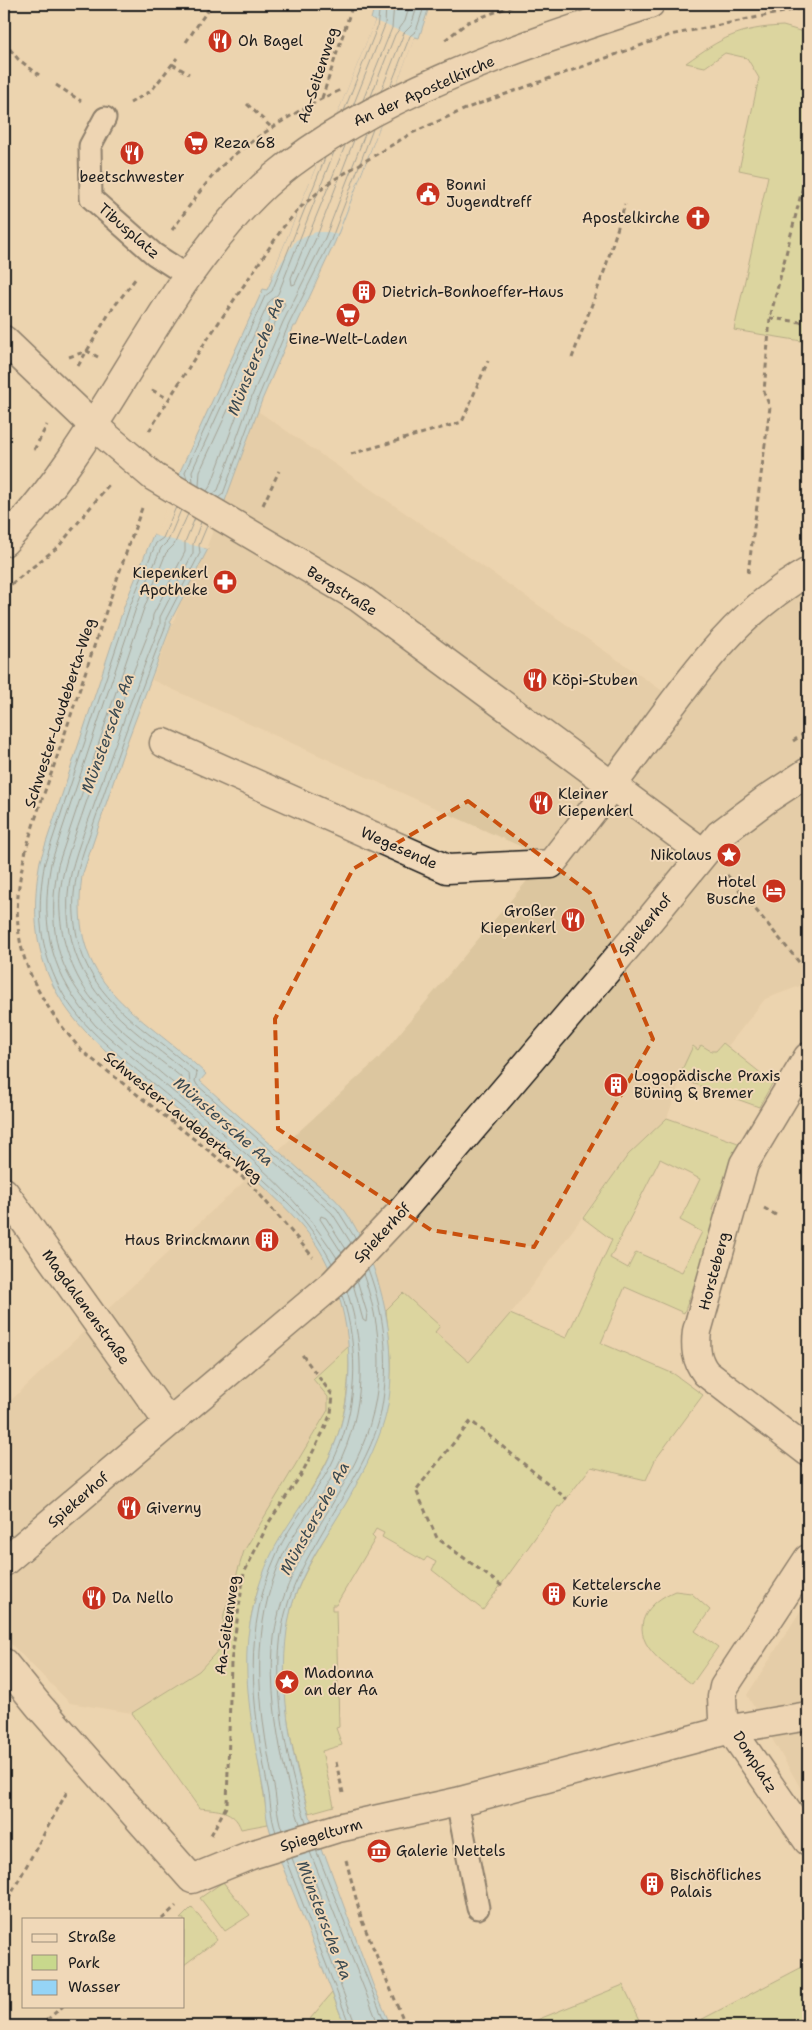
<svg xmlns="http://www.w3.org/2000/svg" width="812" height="2030" font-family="'Shantell Sans',sans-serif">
	<rect width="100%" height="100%" fill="#ecd4af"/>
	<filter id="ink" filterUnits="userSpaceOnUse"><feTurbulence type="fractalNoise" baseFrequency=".02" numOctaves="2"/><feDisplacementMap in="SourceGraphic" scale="10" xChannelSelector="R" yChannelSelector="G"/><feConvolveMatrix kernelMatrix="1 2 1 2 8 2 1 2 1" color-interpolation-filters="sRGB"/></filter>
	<g filter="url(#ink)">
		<!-- built -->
		<g fill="#dcc69f">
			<path d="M252,407l428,296 103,-103 25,-16v399l-43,16 -37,47 -5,-3 -7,8h-5l-10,-6 -3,5 -5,-4 -26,72 -39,37 -112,152 -47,55 -35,-30 5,-7 -90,21 -36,33 15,18v13l-84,141 -20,63 -2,31 -23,26 -67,42 -62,-10 -66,-66v-230l210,-198 165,-151 167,-200 -394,-178z"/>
			<path d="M808,1599v202l-61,-106z"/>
		</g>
		<!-- green -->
		<g fill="#c8d88c" stroke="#727a54" fill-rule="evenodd">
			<path d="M783,26l17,5 8,5v306l-74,-12 34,-154 -29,-6 20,-92 -12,-20 -22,-5 -20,14 -19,-4c35,-25 53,-35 97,-37z"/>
			<path d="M723,1043l44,35 9,-1 -17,30 -78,-28 1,-3 -2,-2 13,-28 5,4 3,-5 10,6h5z"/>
			<path d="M667,1118l74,26 -29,65 6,10 -34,94 -59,-26 -24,56 73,31 29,21 -48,65 -9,20 -55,-13 -31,40 -2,-1 -75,104 -51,-40 4,-8 -9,-5 -3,4 -42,-24 2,-4 -8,-4 -4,7 3,3 -39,66h-4v5h4l3,117 -3,1 6,17 -20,6 12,55 -25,7c-17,-62 -35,-133 -20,-197 8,-34 27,-63 44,-92 30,-51 60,-104 58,-165 -1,-17 -4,-33 -5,-49l17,-17 37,33 -5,6 34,30 41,-48 56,24 46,-98 -29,-22 45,-63zM660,1159l40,20 -20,41 22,12 -20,40 -46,-20 -8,16 -18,-10z"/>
			<path d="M349,1346c1,39 -4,82 -23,117 -23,44 -52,79 -68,126 -25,78 1,158 10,235l-27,5c-7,-20 -24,-19 -42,-21l-67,-95 67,-42 23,-25 2,-32 20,-63 84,-141v-13l-15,-18z"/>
			<path d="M675,1591l16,2 19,17 -15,21 23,16 -26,37c-13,-10 -29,-19 -39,-31 -24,-27 -5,-51 22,-62z"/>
			<path d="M223,1882l27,33 -25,16 -25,-33z"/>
			<path d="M192,1907l25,33 -33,25v-46h-4z"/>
			<path d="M808,1964v62h-119z"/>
			<path d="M623,1985l20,41h-121z"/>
			<path d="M332,1993l13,33h-41z"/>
		</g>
		<!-- water -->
		<path fill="#95d4f6" stroke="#658a9f" d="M375,4h55l-11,34 -4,-1 -3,6 -77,199 -39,84h-2l-32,74 -37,101 -2,-1 -19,48 4,1 -38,73 2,1 -49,130 -41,123c-15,112 55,133 124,198l-6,7c33,30 66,59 99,88 13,12 31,23 43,38 40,52 62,154 41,218 -6,17 -14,36 -23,52 -22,47 -61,89 -71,141 -12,64 1,134 20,195 4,14 10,28 14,42h2l48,130 18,41h-46c-16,-41 -32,-83 -48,-124 -10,-25 -21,-49 -28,-75 -4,-12 -3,-26 -6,-39 -9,-50 -20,-101 -15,-152 4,-30 13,-63 27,-89 16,-29 38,-56 52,-85 30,-62 28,-131 2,-194 -14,-33 -42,-59 -67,-83 -38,-37 -79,-70 -120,-104 -18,-16 -39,-31 -55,-48 -48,-50 -59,-106 -47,-172l85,-257 28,-69 5,1 24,-57 -4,-3 85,-187 4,1 5,-11 -1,-1 102,-251 2,-6 -4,-2z"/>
		<!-- pier -->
		<g fill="#ecd4af">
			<path d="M375,21l40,16 -78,197 -8,-2h-13l-20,8 -25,38z"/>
			<path d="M178,476l47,25 -18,45h2l-1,3 -55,-14 4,-2 22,-54z"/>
		</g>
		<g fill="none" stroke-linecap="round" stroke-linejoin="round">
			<!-- shore -->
			<g stroke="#4c6673" stroke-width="1">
				<path d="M390,87l20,-51 6,-5 9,-27"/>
				<path d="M381,91l23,-58 7,-7 7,-22"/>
				<path d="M371,96l24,-61 10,-14 5,-17"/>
				<path d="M363,100l29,-72 2,-24"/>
				<path d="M353,106l32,-81 1,-21"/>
				<path d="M344,111l33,-83 3,-24"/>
				<path d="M345,146l-54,132 1,7 3,-1 22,-48 37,-96"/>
				<path d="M187,479l-2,-7 80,-176 7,-5 53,-133"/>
				<path d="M193,482l-1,-11 77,-169 9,-8 56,-142"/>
				<path d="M199,486l1,-15 75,-164 9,-5 1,3 -8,13 -32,75 -34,92 -4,6"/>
				<path d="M213,494l5,-4 34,-94 31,-74 42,-84 40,-104"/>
				<path d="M218,498l5,-4 35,-96 31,-74 42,-84 42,-111"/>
				<path d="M176,507l-13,31 -7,5 -26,63 -85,256c-8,41 -7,79 11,118 19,44 60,72 95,102 39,32 78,64 114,99 17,16 34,31 47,50 8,10 14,21 20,32"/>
				<path d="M181,510l-13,31 -7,7 -25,60 -85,255c-12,67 1,113 45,163 37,32 74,63 111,94 50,43 94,81 130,138"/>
				<path d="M188,514l-14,31 -8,8 -23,58 -85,254c-16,89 12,130 77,185 14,12 29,27 44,37l3,-3 -1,-7c-35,-29 -79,-56 -101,-96 -15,-27 -22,-58 -20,-88 3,-30 16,-59 25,-87 21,-61 43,-122 67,-182l1,-9 32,-63v-10l10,-24"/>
				<path d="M201,522l-8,22v9l-33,64v8c-24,61 -47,123 -68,186 -10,27 -22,55 -24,83 -2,29 4,60 19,84 23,40 67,67 102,96l1,10 3,6 139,123 19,30"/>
				<path d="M207,526l-8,19 1,8 -34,66v6c-24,62 -47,123 -68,186 -9,27 -22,55 -24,83 -2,28 4,57 18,81 24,41 70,66 105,98l-2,8 2,4 140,124 18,29"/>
				<path d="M342,1253l-22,-34 1,-3 5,2 20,31"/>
				<path d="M353,1284l10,36 3,2 1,-9 -10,-33"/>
				<path d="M306,1822c-20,-58 -37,-147 -21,-208 9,-37 30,-69 49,-102 16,-27 37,-60 45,-91 12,-50 7,-104 -11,-152"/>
				<path d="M300,1824c-20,-59 -38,-151 -21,-212 14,-51 46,-92 70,-138 35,-63 39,-132 14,-200"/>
				<path d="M282,1830c-6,-16 -5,-33 -9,-49 -15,-76 -24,-153 10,-226 15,-31 39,-57 54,-88 29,-57 29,-116 10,-176"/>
				<path d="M276,1832c-6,-16 -5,-33 -9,-49 -15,-80 -25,-153 10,-230 14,-31 38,-58 54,-88 27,-53 29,-114 11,-170"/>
				<path d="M316,1850l70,176"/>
				<path d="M310,1852l69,174"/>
				<path d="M292,1858l64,168"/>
				<path d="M286,1860l64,166"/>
				<path d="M306,1865l4,3 12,32 -2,4 -3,-2 -13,-33z"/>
			</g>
			<defs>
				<g id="service">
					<path d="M105,118l-15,28 1,52 63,56 34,22"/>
					<path d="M457,1802l21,106"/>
				</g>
				<g id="pedestrian">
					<path d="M94,426l60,51 205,121 344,255"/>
					<path d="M164,743l283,126 104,-5c29,-37 58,-74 86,-112 49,-67 97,-139 171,-180"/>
					<path d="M731,1729l77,-13"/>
				</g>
				<g id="minor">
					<path d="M4,340l90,86"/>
					<path d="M808,1057l-64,107 -47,167c-2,17 -1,29 9,42l102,79"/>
					<path d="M4,1192l164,230"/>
					<path d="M808,1559l-84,128 -2,10 1,21 85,123"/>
					<path d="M4,1562l330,-279 66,-70 243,-285 76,-93 48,-36 41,-27"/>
					<path d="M4,1663l35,43 153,173 59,-24 87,-27 119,-26 274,-73"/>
				</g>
				<path id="secondary" d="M4,542c76,-78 122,-177 184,-266 25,-35 53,-71 86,-99 102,-85 251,-132 376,-173"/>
			</defs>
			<!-- service casing -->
			<use href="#service" stroke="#1c1c1c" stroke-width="25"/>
			<!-- pedestrian casing -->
			<use href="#pedestrian" stroke="#1c1c1c" stroke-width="31"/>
			<!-- minor casing -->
			<use href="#minor" stroke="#1c1c1c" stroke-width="31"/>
			<!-- secondary casing -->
			<use href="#secondary" stroke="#1c1c1c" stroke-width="31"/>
			<!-- path -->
			<g stroke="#1c1c1c" stroke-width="3" stroke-dasharray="5 4" stroke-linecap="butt">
				<path d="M445,40l23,-18 49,-18"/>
				<path d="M4,42l14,17 21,16"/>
				<path d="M186,42l26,-38"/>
				<path d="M172,64l17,10"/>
				<path d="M56,85l25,16"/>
				<path d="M322,98l31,-94"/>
				<path d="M130,103l21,-12 26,-33"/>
				<path d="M247,104l26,25"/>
				<path d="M172,230c15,-20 29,-42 47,-61 23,-25 89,-66 122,-79"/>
				<path d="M770,318l38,5"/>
				<path d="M69,357l18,-6 11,6"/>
				<path d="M572,358l33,-89 20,-65"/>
				<path d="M78,366l32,-54 26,-34"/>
				<path d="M152,390l17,9"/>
				<path d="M149,431l45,-72 90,-133 18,-20 28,-24 82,-49 58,-26 200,-72 138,-28"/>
				<path d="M34,450l13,-25"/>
				<path d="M351,454l111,-32 26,-61"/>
				<path d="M263,505l16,-34"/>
				<path d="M142,508c-29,81 -56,162 -83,243 -19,57 -49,122 -40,183 6,45 35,85 64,118l167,131 63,74"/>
				<path d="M748,573l22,-166 -6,-15 6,-74 38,-152"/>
				<path d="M4,590l55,-44 52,-64"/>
				<path d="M793,741l15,-10"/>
				<path d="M727,875l81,98"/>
				<path d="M764,1208l12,7"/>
				<path d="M502,1586l-65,-48 -21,-48 55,-69 96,78"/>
				<path d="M336,1762l7,31"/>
				<path d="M211,1835l16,-30 4,-143 13,-89 25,-51 32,-47 22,-43 8,-19 2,-17 -33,-44"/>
				<path d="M346,1860l16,61 44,105"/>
				<path d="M4,1907l64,-117"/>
				<path d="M162,1919l14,-13"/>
				<path d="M40,2026l23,-20"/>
			</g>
			<!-- service -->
			<use href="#service" stroke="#f0d8b8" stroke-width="21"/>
			<!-- pedestrian -->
			<use href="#pedestrian" stroke="#f0d8b8" stroke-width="28"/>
			<!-- minor -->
			<use href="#minor" stroke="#f0d8b8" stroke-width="28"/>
			<!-- secondary -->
			<use href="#secondary" stroke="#f0d8b8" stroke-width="28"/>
		</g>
	</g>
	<!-- marked area -->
	<path d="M0 0H812V2030H0ZM468,801l122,92 63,146 -119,208 -103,-17 -153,-101 -3,-110 78,-150z" fill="#ecd4af" fill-opacity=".55" fill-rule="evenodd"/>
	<path fill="none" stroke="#c9500e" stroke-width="4" stroke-dasharray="10 6" stroke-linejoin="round" d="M468,801l122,92 63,146 -119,208 -103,-17 -153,-101 -3,-110 78,-150z"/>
	<!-- icons -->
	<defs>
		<symbol id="restaurant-disc" viewBox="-11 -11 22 22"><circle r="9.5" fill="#c8321e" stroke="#f0d8b8"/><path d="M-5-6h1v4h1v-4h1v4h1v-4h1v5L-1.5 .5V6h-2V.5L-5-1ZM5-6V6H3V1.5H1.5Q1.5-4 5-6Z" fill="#fff"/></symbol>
		<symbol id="supermarket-disc" viewBox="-11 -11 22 22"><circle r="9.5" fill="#c8321e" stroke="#f0d8b8"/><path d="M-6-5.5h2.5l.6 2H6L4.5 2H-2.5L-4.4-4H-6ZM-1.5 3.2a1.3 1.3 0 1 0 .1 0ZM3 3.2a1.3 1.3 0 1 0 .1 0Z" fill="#fff"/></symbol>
		<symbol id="civic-disc" viewBox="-11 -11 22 22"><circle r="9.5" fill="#c8321e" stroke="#f0d8b8"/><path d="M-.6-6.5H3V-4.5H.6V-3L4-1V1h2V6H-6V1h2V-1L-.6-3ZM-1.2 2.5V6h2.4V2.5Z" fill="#fff"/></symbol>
		<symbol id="church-disc" viewBox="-11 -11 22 22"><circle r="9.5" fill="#c8321e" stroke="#f0d8b8"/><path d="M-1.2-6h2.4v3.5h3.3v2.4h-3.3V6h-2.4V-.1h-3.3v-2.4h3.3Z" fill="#fff"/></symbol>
		<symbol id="building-disc" viewBox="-11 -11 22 22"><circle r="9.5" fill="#c8321e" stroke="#f0d8b8"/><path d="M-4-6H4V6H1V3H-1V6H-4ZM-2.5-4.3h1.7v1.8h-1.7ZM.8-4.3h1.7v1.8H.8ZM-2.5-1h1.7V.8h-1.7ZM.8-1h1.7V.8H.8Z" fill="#fff"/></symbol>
		<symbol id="pharmacy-disc" viewBox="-11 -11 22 22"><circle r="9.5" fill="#c8321e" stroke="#f0d8b8"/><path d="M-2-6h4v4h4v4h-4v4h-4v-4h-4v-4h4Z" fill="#fff"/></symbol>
		<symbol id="sight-disc" viewBox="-11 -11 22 22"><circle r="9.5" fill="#c8321e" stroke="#f0d8b8"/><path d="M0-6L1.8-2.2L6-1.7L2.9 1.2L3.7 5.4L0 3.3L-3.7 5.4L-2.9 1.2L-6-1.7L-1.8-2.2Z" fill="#fff"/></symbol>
		<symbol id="hotel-disc" viewBox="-11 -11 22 22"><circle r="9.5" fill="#c8321e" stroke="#f0d8b8"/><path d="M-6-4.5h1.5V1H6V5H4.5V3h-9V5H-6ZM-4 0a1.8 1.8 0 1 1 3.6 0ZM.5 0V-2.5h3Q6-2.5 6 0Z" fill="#fff"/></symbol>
		<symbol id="museum-disc" viewBox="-11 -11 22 22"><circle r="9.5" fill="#c8321e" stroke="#f0d8b8"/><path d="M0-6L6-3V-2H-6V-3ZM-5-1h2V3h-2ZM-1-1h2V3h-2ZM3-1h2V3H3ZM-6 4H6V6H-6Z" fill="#fff"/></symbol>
	</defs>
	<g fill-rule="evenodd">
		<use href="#restaurant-disc" x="206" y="27" width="28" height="28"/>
		<use href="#supermarket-disc" x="182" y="129" width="28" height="28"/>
		<use href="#restaurant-disc" x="118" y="139" width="28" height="28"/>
		<use href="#civic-disc" x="414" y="180" width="28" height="28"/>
		<use href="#church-disc" x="684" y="204" width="28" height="28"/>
		<use href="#building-disc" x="350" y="278" width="28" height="28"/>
		<use href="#supermarket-disc" x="334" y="301" width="28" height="28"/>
		<use href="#pharmacy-disc" x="211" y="568" width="28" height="28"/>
		<use href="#restaurant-disc" x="521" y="666" width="28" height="28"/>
		<use href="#restaurant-disc" x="527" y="789" width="28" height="28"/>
		<use href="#sight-disc" x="715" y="841" width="28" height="28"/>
		<use href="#hotel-disc" x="760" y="877" width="28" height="28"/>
		<use href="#restaurant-disc" x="559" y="906" width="28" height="28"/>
		<use href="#building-disc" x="602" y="1071" width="28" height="28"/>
		<use href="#building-disc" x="253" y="1226" width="28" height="28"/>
		<use href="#restaurant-disc" x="115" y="1494" width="28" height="28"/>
		<use href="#building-disc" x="540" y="1580" width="28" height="28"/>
		<use href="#restaurant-disc" x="80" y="1584" width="28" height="28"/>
		<use href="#sight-disc" x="273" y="1668" width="28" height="28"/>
		<use href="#museum-disc" x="365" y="1837" width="28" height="28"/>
		<use href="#building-disc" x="638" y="1870" width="28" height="28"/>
	</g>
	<g text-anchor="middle" stroke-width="4" stroke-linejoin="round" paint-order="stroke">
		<!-- poi labels -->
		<g font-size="15" fill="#1c1c1c" stroke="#f0d8b8" text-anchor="start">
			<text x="238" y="46">Oh Bagel</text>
			<text x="214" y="148">Reza 68</text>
			<text x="132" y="182" text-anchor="middle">beetschwester</text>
			<text x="446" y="190">Bonni<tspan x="446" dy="17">Jugendtreff</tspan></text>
			<text x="680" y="223" text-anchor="end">Apostelkirche</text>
			<text x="382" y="297">Dietrich-Bonhoeffer-Haus</text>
			<text x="348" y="344" text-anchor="middle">Eine-Welt-Laden</text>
			<text x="208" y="578" text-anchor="end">Kiepenkerl<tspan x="208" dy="17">Apotheke</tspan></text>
			<text x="552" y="685">Köpi-Stuben</text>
			<text x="558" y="799">Kleiner<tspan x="558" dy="17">Kiepenkerl</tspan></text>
			<text x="712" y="860" text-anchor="end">Nikolaus</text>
			<text x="756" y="887" text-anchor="end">Hotel<tspan x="756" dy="17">Busche</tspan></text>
			<text x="556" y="916" text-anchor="end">Großer<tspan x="556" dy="17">Kiepenkerl</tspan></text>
			<text x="634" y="1081">Logopädische Praxis<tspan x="634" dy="17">Büning &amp; Bremer</tspan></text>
			<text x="250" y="1245" text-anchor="end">Haus Brinckmann</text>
			<text x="146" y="1513">Giverny</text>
			<text x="572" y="1590">Kettelersche<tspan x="572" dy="17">Kurie</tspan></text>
			<text x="112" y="1603">Da Nello</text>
			<text x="304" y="1678">Madonna<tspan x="304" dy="17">an der Aa</tspan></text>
			<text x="396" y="1856">Galerie Nettels</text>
			<text x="670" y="1880">Bischöfliches<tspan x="670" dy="17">Palais</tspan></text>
		</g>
		<!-- street labels -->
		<g font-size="15" fill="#1c1c1c" stroke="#f0d8b8">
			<text transform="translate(318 75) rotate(-72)" y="5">Aa-Seitenweg</text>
			<text transform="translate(424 91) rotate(-24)" y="5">An der Apostelkirche</text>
			<text transform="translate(129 231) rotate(41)" y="5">Tibusplatz</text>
			<text transform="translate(342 591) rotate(32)" y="5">Bergstraße</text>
			<text transform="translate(60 713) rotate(-72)" y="5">Schwester-Laudeberta-Weg</text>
			<text transform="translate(399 848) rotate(24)" y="5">Wegesende</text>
			<text transform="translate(645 925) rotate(-51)" y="5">Spiekerhof</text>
			<text transform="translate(183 1117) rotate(39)" y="5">Schwester-Laudeberta-Weg</text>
			<text transform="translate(382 1233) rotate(-47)" y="5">Spiekerhof</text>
			<text transform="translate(714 1271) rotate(-75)" y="5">Horsteberg</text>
			<text transform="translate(86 1307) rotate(54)" y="5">Magdalenenstraße</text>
			<text transform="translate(78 1500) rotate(-41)" y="5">Spiekerhof</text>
			<text transform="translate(227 1625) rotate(-82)" y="5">Aa-Seitenweg</text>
			<text transform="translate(755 1762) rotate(58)" y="5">Domplatz</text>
			<text transform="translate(321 1835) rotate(-16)" y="5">Spiegelturm</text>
		</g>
		<!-- water labels -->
		<g font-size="16" font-style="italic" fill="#3a4a52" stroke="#f0d8b8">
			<text transform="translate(255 356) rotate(-68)" y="6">Münstersche Aa</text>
			<text transform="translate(107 733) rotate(-70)" y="6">Münstersche Aa</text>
			<text transform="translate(224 1121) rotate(41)" y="6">Münstersche Aa</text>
			<text transform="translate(314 1518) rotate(-61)" y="6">Münstersche Aa</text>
			<text transform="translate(325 1920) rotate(69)" y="6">Münstersche Aa</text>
		</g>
	</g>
	<!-- margin -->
	<rect width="812" height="2030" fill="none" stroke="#f0d8b8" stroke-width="20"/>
	<rect x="10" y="10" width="792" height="2010" fill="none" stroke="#1c1c1c" stroke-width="2" filter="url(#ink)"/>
	<!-- legend -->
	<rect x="22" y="1918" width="162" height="90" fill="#f0d8b8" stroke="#9b8d7a"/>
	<rect x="32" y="1934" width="25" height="8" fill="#f0d8b8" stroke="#9b8d7a"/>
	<text x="68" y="1942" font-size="15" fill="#1c1c1c">Straße</text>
	<rect x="32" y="1955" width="25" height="15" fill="#c8d88c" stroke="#9b8d7a"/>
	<text x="68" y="1968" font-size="15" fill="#1c1c1c">Park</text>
	<rect x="32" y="1980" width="25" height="15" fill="#95d4f6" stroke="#9b8d7a"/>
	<text x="68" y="1992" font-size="15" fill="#1c1c1c">Wasser</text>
</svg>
